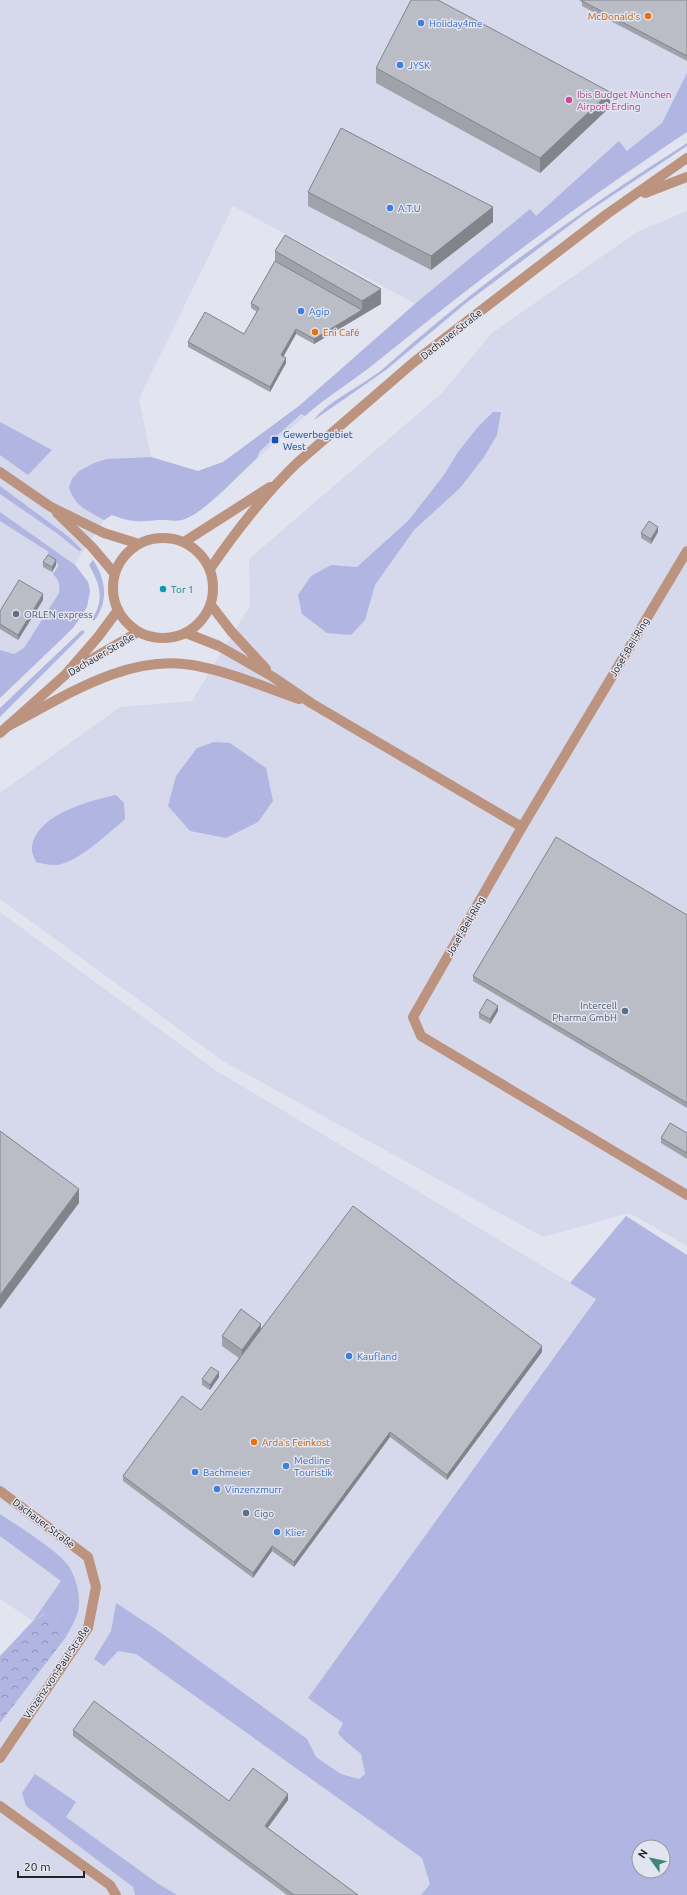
<svg xmlns="http://www.w3.org/2000/svg" width="687" height="1895" font-family="Ubuntu,sans-serif">
	<defs>
		<pattern id="forest-crowns" width="20" height="18" patternUnits="userSpaceOnUse"><rect width="20" height="18" fill="#b0b5e2"/><path d="M2 6a3 3 0 1 1 6 0M12 15a3 3 0 1 1 6 0" fill="none" stroke="#8f93b7"/></pattern>
	</defs>
	<rect width="100%" height="100%" fill="#e2e4ef"/>
	<!-- built -->
	<g fill="#d6d9eb" fill-rule="evenodd">
		<path d="M0,0h687v132l-119,82 -75,55 -120,96 -49,34 -130,116 -14,5h-22l-19,2 -13,-2 -14,-5 -8,5 -29,44 13,18 2,9 -3,16 -6,11 -21,23 -60,57zM233,206l183,98 -117,102 -76,56 -25,9 -47,-14 -12,-58z"/>
		<path d="M687,211v1035l-58,-33 -86,24 -320,-176 -223,-162v-106l120,-86 72,-6 58,-95 -1,-47 193,-166 50,-60 145,-101z"/>
		<path d="M0,912l215,158 381,228 -287,399 35,26v17l17,14 4,20 -6,5 -18,-5 -25,-17 -10,-18 -190,-136 -5,28 -17,28 24,-8 18,3 286,204 8,26 -9,11h-244l-20,-12 -91,-66 -44,-24 111,94 2,8h-135v-172l66,-87 -22,-22 -11,7 -33,-22z"/>
	</g>
	<!-- green -->
	<g fill="#b0b5e2" fill-rule="evenodd">
		<path d="M687,73v59c-108,71 -211,149 -312,231 -23,19 -48,33 -70,53l-4,-2 -41,37 -3,7c-18,16 -53,56 -75,62 -8,2 -17,-1 -25,0 -19,2 -26,2 -45,-5l-8,5c-16,-9 -30,-14 -35,-33l3,-8 7,-8 15,-8 13,-4 44,-2 47,14 25,-9 76,-56 117,-103 114,-94 6,7 83,-75 8,10 35,-28z"/>
		<path d="M687,143v3l-101,67 -120,90 -80,67 -72,50c13,-19 52,-36 70,-52 94,-84 198,-158 303,-225z"/>
		<path d="M493,412h8l-4,23 -13,22 -24,31 -46,42 -39,55 -10,35 -14,15 -24,-2 -25,-19 -4,-19 13,-19 20,-11 26,2 51,-46 36,-46 14,-23 19,-24z"/>
		<path d="M0,422l52,28 -24,25 -28,-20z"/>
		<path d="M0,486l69,51 13,13 -3,1 -21,-17 -58,-40z"/>
		<path d="M0,512l75,53 13,17 2,9 -3,16 -14,21 -73,70v-48l14,4 10,-6 35,-55c1,-9 0,-13 -6,-19l6,-9 -13,-8 3,-5 -49,-31z"/>
		<path d="M93,560c13,19 16,42 1,61l-2,-2c13,-19 8,-35 -3,-54z"/>
		<path d="M82,630l3,2 -85,85v-9z"/>
		<path d="M214,742l16,1 36,25 7,33 -15,21 -32,16 -36,-7 -22,-25 8,-30 21,-28z"/>
		<path d="M116,795l8,8 1,16c-15,13 -51,47 -71,46 -6,0 -13,-2 -18,-3 -2,-5 -5,-11 -4,-15 5,-33 57,-46 84,-52z"/>
		<path d="M626,1216l61,39v640h-266l9,-11 -8,-26 -286,-204 -18,-3 -14,15 -10,-7 17,-28 5,-28 41,27 150,109 9,18 25,17 18,5 6,-5 -4,-20 -17,-14 -6,-7 5,-10 -35,-25 288,-399 -26,-16zM639,1847h24v24h-24z"/>
		<path d="M0,1514c18,12 55,35 67,50 8,10 13,29 12,41 -1,12 -8,22 -13,32l-10,-19 -12,-4 -11,7 28,-40 -61,-45z"/>
		<path d="M35,1774l41,28 -10,15 91,66 20,12h-42l-2,-8 -107,-81 -4,-13z"/>
	</g>
	<!-- forest -->
	<path fill="url(#forest-crowns)" d="M45,1614l11,4 10,19 -66,86v-67l33,-35z"/>
	<g fill="none" stroke-linecap="round" stroke-linejoin="round">
		<!-- minor -->
		<g stroke="#bc937f" stroke-width="10">
			<path d="M645,193l42,-16"/>
			<path d="M0,472l51,35 53,26 32,10"/>
			<path d="M57,513l35,34 22,26"/>
			<circle cx="163" cy="588" r="50"/>
			<path d="M184,542l86,-55"/>
			<path d="M687,551l-165,276 -109,190 8,19 266,159"/>
			<path d="M210,569c26,-38 54,-74 87,-106l117,-101 193,-148 80,-56"/>
			<path d="M211,605l20,26 35,38"/>
			<path d="M186,633l33,13 54,31 38,26 211,124"/>
			<path d="M73,670l65,-38"/>
			<path d="M8,726c56,-29 118,-72 184,-61 36,6 72,22 107,34"/>
			<path d="M0,733l65,-58 33,-38 20,-27"/>
			<path d="M0,1491l88,66 8,30 -8,41 -88,130"/>
			<path d="M0,1806l110,79 6,10"/>
		</g>
	</g>
	<!-- wall -->
	<g fill="#a0a2aa">
		<path d="M579,0h108v61l-105,-55v-4z"/>
		<path d="M376,68l234,39 -70,66 -164,-90z"/>
		<path d="M308,192l185,30 -62,48 -123,-64z"/>
		<path d="M275,251l106,53 -67,40 -18,-10 -12,22 2,7 -16,29 -82,-45v-5l56,-8 13,-22 -6,-4v-5l24,-42z"/>
		<path d="M658,532l-7,12 -10,-6v-5z"/>
		<path d="M43,562l13,3 -4,7 -9,-5z"/>
		<path d="M43,600l-25,40 -18,-11v-18z"/>
		<path d="M687,915v193l-214,-127v-5z"/>
		<path d="M498,1011l-8,13 -11,-6v-5z"/>
		<path d="M687,1133v26l-26,-16v-5z"/>
		<path d="M261,1330l281,22 -95,128 -57,-43 -96,130 -22,-16 -19,27 -130,-97v-5l78,-66 38,-52 -17,-12v-10z"/>
		<path d="M219,1377l-9,13 -8,-5v-6z"/>
		<path d="M73,1730l156,71 59,-1 -20,28 90,67h-71l-214,-159z"/>
	</g>
	<!-- shaded-wall -->
	<g fill="#82848b">
		<path d="M610,92v15l-70,66v-15z"/>
		<path d="M493,207v15l-62,48v-14z"/>
		<path d="M381,289v15l-67,40v-5l48,-29v-9z"/>
		<path d="M296,329v5l-15,26v-5z"/>
		<path d="M286,358v5l-16,29v-5z"/>
		<path d="M658,527v5l-7,12v-5z"/>
		<path d="M56,560v5l-4,7v-5z"/>
		<path d="M43,594v6l-25,40v-5z"/>
		<path d="M498,1006v5l-8,13v-5z"/>
		<path d="M79,1189v14l-79,106v-14z"/>
		<path d="M261,1324v10l-19,26v-10z"/>
		<path d="M542,1346v6l-95,128v-5z"/>
		<path d="M219,1372v5l-9,13v-5z"/>
		<path d="M390,1432v5l-96,130v-5z"/>
		<path d="M272,1546v5l-19,27v-5z"/>
		<path d="M288,1794v6l-23,31v-5z"/>
	</g>
	<!-- building -->
	<g fill="#babcc6" stroke="#82848b">
		<path d="M411,0h27l172,92 -70,66 -164,-90z"/>
		<path d="M582,0h105v56l-105,-55z"/>
		<path d="M341,128l152,79 -62,49 -123,-64z"/>
		<path d="M285,235l96,54 -19,12 -87,-50z"/>
		<path d="M275,261l87,49 -48,29 -18,-10 -15,26 5,3 -16,29 -82,-45 17,-30 39,22 15,-26 -8,-5z"/>
		<path d="M649,521l9,6 -7,12 -10,-6z"/>
		<path d="M48,555l8,5 -4,7 -9,-5z"/>
		<path d="M19,580l24,14 -25,41 -18,-11v-13z"/>
		<path d="M556,837l131,78v188l-214,-127z"/>
		<path d="M487,999l11,7 -8,13 -11,-6z"/>
		<path d="M670,1123l17,10v20l-26,-15z"/>
		<path d="M0,1131l79,58 -79,106z"/>
		<path d="M353,1206l189,140 -95,129 -57,-43 -96,130 -22,-16 -19,27 -130,-97 59,-80 19,14z"/>
		<path d="M241,1309l20,15 -19,26 -20,-14z"/>
		<path d="M211,1367l8,5 -9,13 -8,-6z"/>
		<path d="M94,1701l135,100 24,-33 35,26 -23,32 93,69h-64l-221,-165z"/>
	</g>
	<!-- markers -->
	<g fill="#e8710a" stroke="#e2e4ef" stroke-width="1.5">
		<circle cx="648" cy="16" r="4"/>
		<circle cx="315" cy="332" r="4"/>
		<circle cx="254" cy="1442" r="4"/>
	</g>
	<g fill="#3f7fe0" stroke="#e2e4ef" stroke-width="1.5">
		<circle cx="421" cy="23" r="4"/>
		<circle cx="400" cy="65" r="4"/>
		<circle cx="390" cy="208" r="4"/>
		<circle cx="301" cy="311" r="4"/>
		<circle cx="349" cy="1356" r="4"/>
		<circle cx="286" cy="1466" r="4"/>
		<circle cx="195" cy="1472" r="4"/>
		<circle cx="217" cy="1489" r="4"/>
		<circle cx="277" cy="1532" r="4"/>
	</g>
	<circle fill="#d1479c" stroke="#e2e4ef" stroke-width="1.5" cx="569" cy="100" r="4"/>
	<rect fill="#1a4fb4" stroke="#e2e4ef" stroke-width="1.5" x="271" y="436" width="8" height="8" rx="2"/>
	<circle fill="#0f9aa8" stroke="#e2e4ef" stroke-width="1.5" cx="163" cy="589" r="4"/>
	<g fill="#5c6f8a" stroke="#e2e4ef" stroke-width="1.5">
		<circle cx="16" cy="614" r="4"/>
		<circle cx="625" cy="1011" r="4"/>
		<circle cx="246" cy="1513" r="4"/>
	</g>
	<g text-anchor="middle" stroke-width="3" stroke-linejoin="round" paint-order="stroke">
		<!-- food labels -->
		<g font-size="10" fill="#c56008" stroke="#e2e4ef" text-anchor="start">
			<text x="640" y="20" text-anchor="end">McDonald's</text>
			<text x="323" y="336">Eni Café</text>
			<text x="262" y="1446">Arda's Feinkost</text>
		</g>
		<!-- shop labels -->
		<g font-size="10" fill="#366cbe" stroke="#e2e4ef" text-anchor="start">
			<text x="429" y="27">Holiday4me</text>
			<text x="408" y="69">JYSK</text>
			<text x="398" y="212">A.T.U</text>
			<text x="309" y="315">Agip</text>
			<text x="357" y="1360">Kaufland</text>
			<text x="294" y="1464">Medline<tspan x="294" dy="12">Touristik</tspan></text>
			<text x="203" y="1476">Bachmeier</text>
			<text x="225" y="1493">Vinzenzmurr</text>
			<text x="285" y="1536">Klier</text>
		</g>
		<!-- hotel labels -->
		<g font-size="10" fill="#b23c85" stroke="#e2e4ef" text-anchor="start">
			<text x="577" y="98">Ibis Budget München<tspan x="577" dy="12">Airport Erding</tspan></text>
		</g>
		<!-- street labels -->
		<g font-size="10" fill="#242428" stroke="#e2e4ef">
			<text transform="translate(451 334) rotate(-38)" y="4">Dachauer Straße</text>
			<text transform="translate(629 647) rotate(-59)" y="4">Josef-Beil-Ring</text>
			<text transform="translate(101 654) rotate(-30)" y="4">Dachauer Straße</text>
			<text transform="translate(465 926) rotate(-60)" y="4">Josef-Beil-Ring</text>
			<text transform="translate(44 1523) rotate(37)" y="4">Dachauer Straße</text>
			<text transform="translate(56 1672) rotate(-56)" y="4">Vinzenz-von-Paul-Straße</text>
		</g>
		<!-- transit labels -->
		<g font-size="10" fill="#164399" stroke="#e2e4ef" text-anchor="start">
			<text x="283" y="438">Gewerbegebiet<tspan x="283" dy="12">West</tspan></text>
		</g>
		<!-- culture labels -->
		<g font-size="10" fill="#0d838f" stroke="#e2e4ef" text-anchor="start">
			<text x="171" y="593">Tor 1</text>
		</g>
		<!-- service labels -->
		<g font-size="10" fill="#4e5e75" stroke="#e2e4ef" text-anchor="start">
			<text x="24" y="618">ORLEN express</text>
			<text x="617" y="1009" text-anchor="end">Intercell<tspan x="617" dy="12">Pharma GmbH</tspan></text>
			<text x="254" y="1517">Cigo</text>
		</g>
	</g>
	<!-- north arrow -->
	<g transform="translate(651 1859) rotate(303)"><circle r="19" fill="#e2e4ef" stroke="#96979f"/>
	<path d="M0-3L7 15L0 10L-7 15Z" fill="#3f857d"/>
	<text y="-6" font-size="11" font-weight="bold" text-anchor="middle" fill="#242428">N</text>
	</g>
	<!-- scale -->
	<path d="M18 1871v6h66v-6" fill="none" stroke="#242428" stroke-width="2"/>
	<text x="24" y="1871" font-size="12" fill="#242428" stroke="#e2e4ef" stroke-width="3" paint-order="stroke">20 m</text>
</svg>
